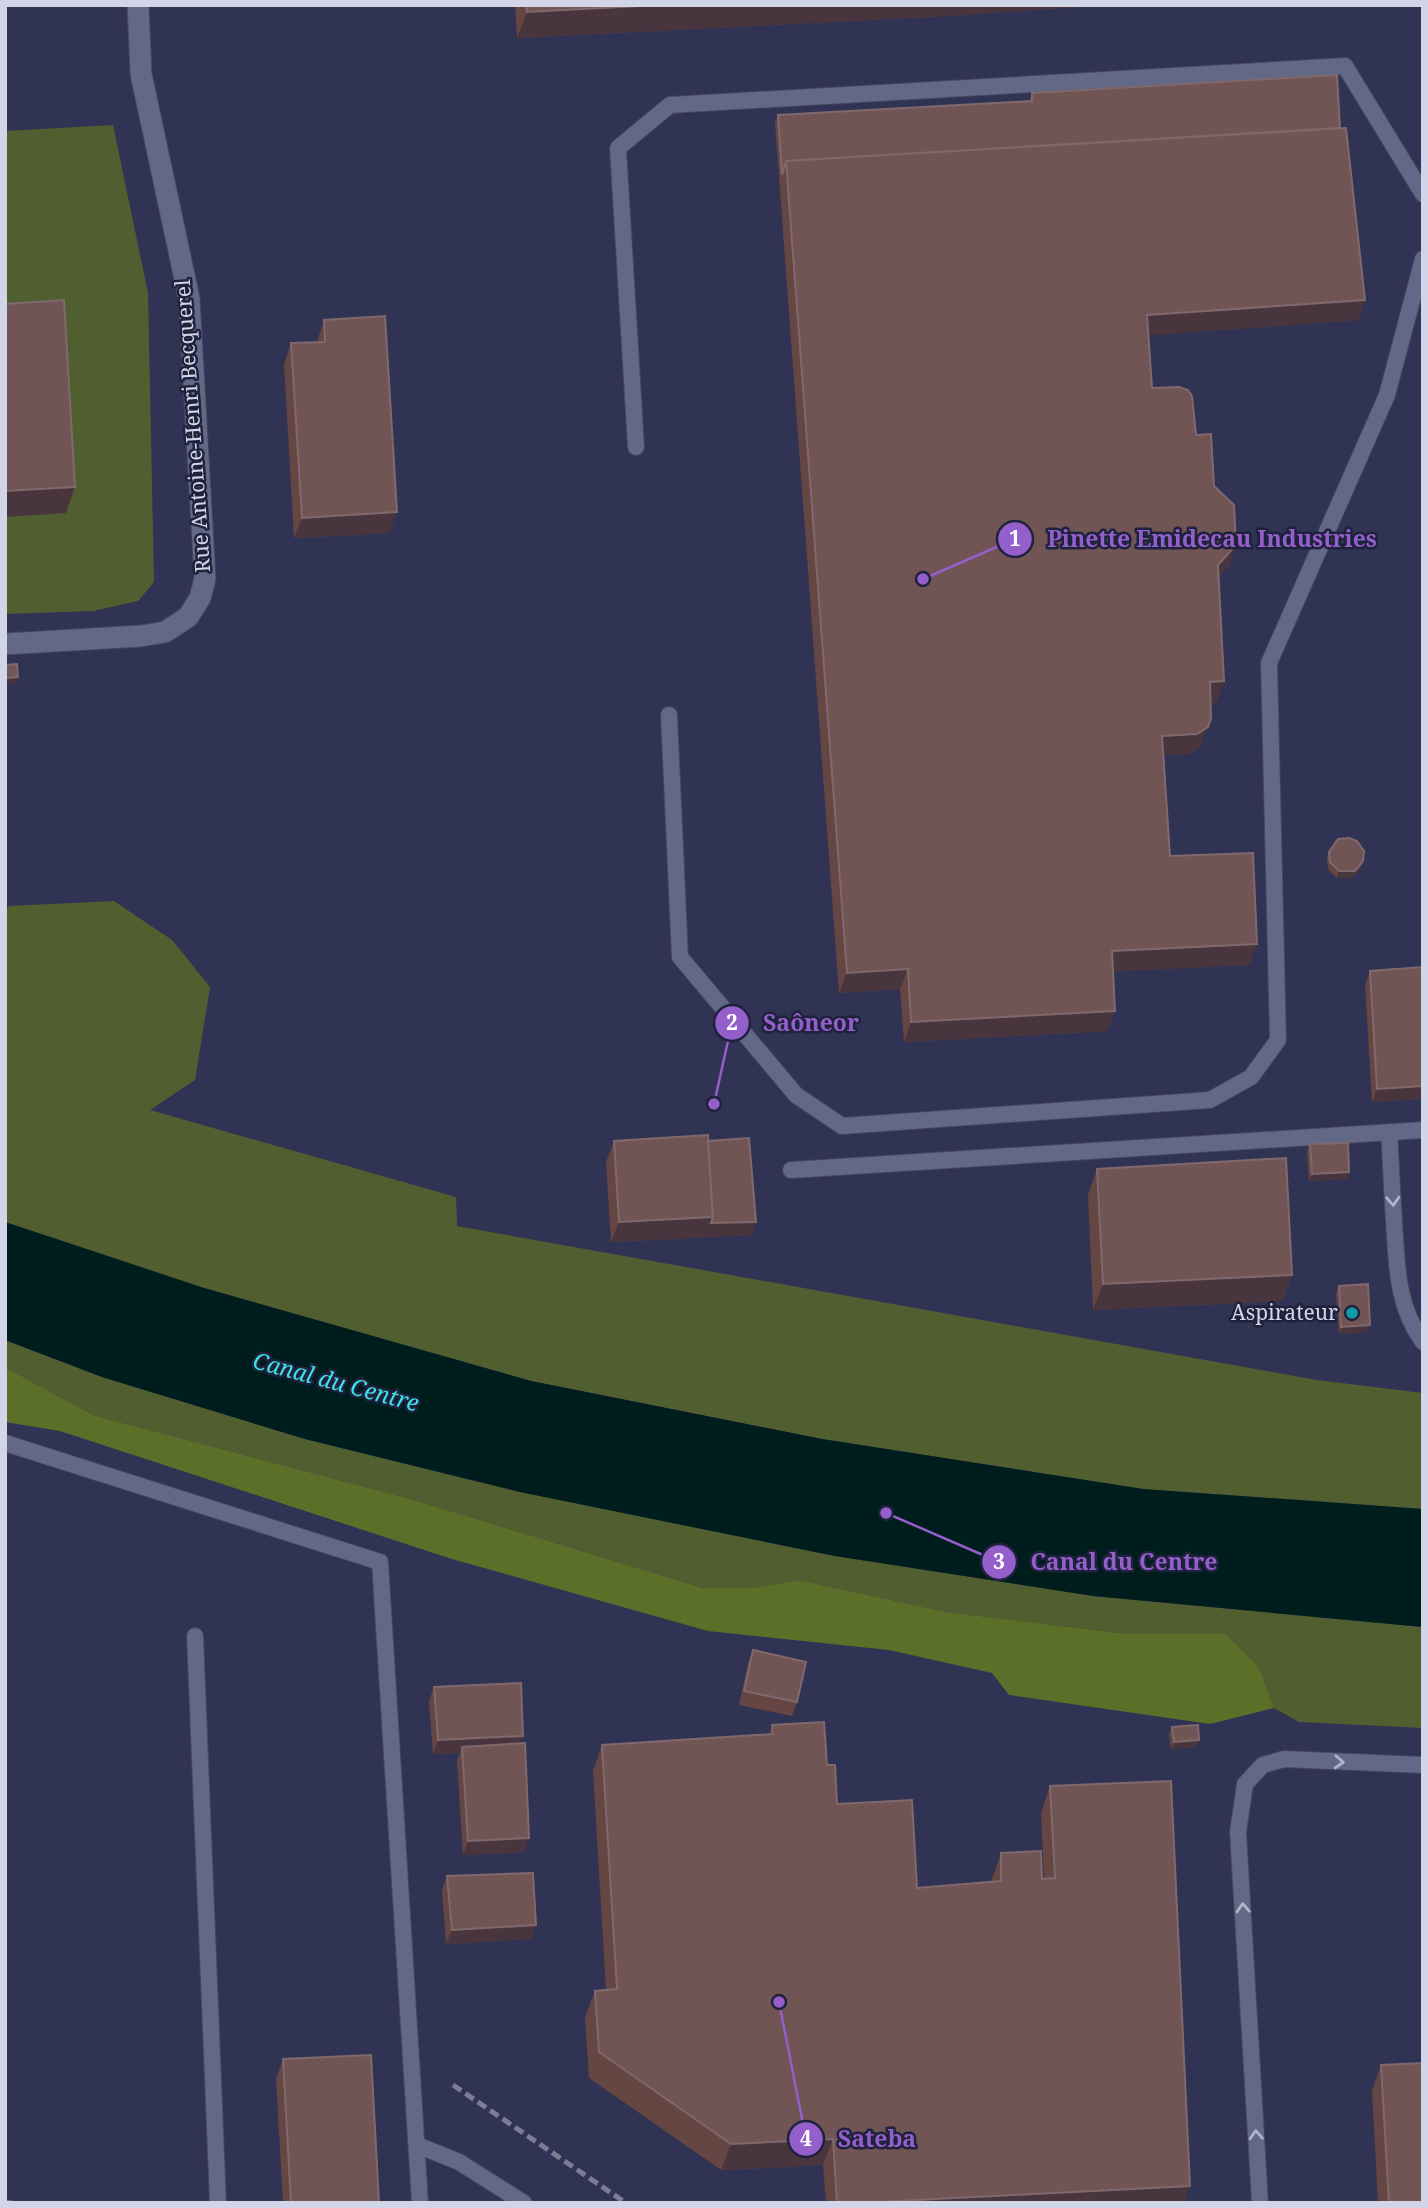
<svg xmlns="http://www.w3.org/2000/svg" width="1428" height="2208" font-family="'Noto Serif',serif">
	<rect width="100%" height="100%" fill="#292c47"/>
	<!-- built -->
	<rect fill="#303354" x="5" y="5" width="1418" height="2198"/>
	<!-- green -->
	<g fill="#515f30">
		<path d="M113,125l35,168 6,289 -16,19 -45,10 -88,3v-483z"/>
		<path d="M114,901l58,39 38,47 -15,93 -45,30 306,87 1,29 860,154 106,13v116l-280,-20 -321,-50 -291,-58 -327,-93 -199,-66v-310l4,-6z"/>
		<path d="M5,1340l97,37 203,62 215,53 315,64 258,40 330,31v101l-124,-6 -25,-14 -15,-41 -33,-33h-100l-179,-22 -148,-32 -48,8h-48l-292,-89 -318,-84 -88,-48z"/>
	</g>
	<!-- forest -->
	<path fill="#5c6f29" d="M5,1367l88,48 318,84 292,89h48l48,-8 148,32 179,22h100l33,33 15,41 -64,16 -201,-29 -17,-22 -103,-23 -181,-19 -256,-72 -392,-128 -55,-9z"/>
	<!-- water -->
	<path fill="#001d1e" d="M5,1222l199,66 327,93 291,58 321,50 280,20v118l-330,-31 -258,-40 -315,-64 -215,-53 -203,-62 -97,-37z"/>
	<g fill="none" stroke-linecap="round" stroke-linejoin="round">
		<defs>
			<g id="service">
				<path d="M636,447l-18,-299 52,-43 675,-39 78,128"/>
				<path d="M669,715l11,242 116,138 46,31 368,-26 41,-23 27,-37 -9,-377 118,-268 36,-136"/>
				<path d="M1389,1132c2,30 3,59 5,89 3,43 2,84 29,121"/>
				<path d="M791,1170l632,-40"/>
				<path d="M5,1443l375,119 40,641"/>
				<path d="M195,1636l23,567"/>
				<path d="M417,2145l42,17 65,41"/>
				<path d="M1260,2203l-22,-371 7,-48 18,-19 21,-6 139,6"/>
			</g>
			<path id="minor" d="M5,644l136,-8 24,-4 23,-15 12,-19 5,-19 -16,-281 -48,-224 -3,-69"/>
		</defs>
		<!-- service casing -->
		<use href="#service" stroke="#44465d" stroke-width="18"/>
		<!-- minor casing -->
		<use href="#minor" stroke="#44465d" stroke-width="23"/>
		<!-- service -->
		<use href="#service" stroke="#646887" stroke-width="16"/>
		<!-- minor -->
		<use href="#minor" stroke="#646887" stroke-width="21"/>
		<!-- rail -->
		<path stroke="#7a7d94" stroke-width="5" stroke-dasharray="10 5" stroke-linecap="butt" d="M453,2085l173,118"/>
	</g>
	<!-- wall -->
	<g fill="#654643">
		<path d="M515,5h594l-181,12 -411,21z"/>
		<path d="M1032,93l308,35 25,172 -7,20 -210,15 4,53 44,47 40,110 -7,20 -10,11 5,105 -7,21h-6l-11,45 -10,7 -26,1 6,101 80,109 -137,6 2,40 -8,20 -203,11 -4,-53 -61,4 -64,-871 3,-7 251,-14z"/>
		<path d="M324,320l66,213 -96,5 -10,-174 7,-21 26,-1z"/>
		<path d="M1329,852l32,16 -9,10h-15l-9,-9 -1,-10z"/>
		<path d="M1423,967v132l-51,3 -7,-117 5,-14z"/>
		<path d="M614,1141h94l48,81 -5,13 -140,7 -5,-80z"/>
		<path d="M1310,1144l37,35 -38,2 -2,-30z"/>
		<path d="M1097,1169l195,106 -10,26 -189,9 -5,-115z"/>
		<path d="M1339,1286l28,46 -28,2 -3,-41z"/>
		<path d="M753,1650l44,52 -5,14 -53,-11 9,-42z"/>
		<path d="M434,1687l86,57 4,108 -61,3 -6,-95 3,-7 -27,1 -4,-53z"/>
		<path d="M772,1725l55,40 10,39 80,84 74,-6 10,-29 41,26h2l-3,-67 9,-26 140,400 -6,17h-358l-3,-38 -102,5 -132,-92 -4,-61 10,-26 11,-1 -13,-219 9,-26 167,-11z"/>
		<path d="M1172,1727l24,20 -25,2 -2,-15z"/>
		<path d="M447,1876l84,63 -85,5 -4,-54z"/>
		<path d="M283,2059l96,144h-96l-7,-124z"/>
		<path d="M1381,2065l42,138h-45l-6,-112z"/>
	</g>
	<!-- shaded-wall -->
	<g fill="#48353d">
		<path d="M659,5h450l-181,12 -411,21 10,-26z"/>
		<path d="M1365,300l-7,20 -218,16 7,-21z"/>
		<path d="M75,487l-9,26 -61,4v-26z"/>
		<path d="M397,512l-7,21 -96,5 8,-20z"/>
		<path d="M1236,545l-7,20 -18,20 7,-20z"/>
		<path d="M18,677l-2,7h-11v-6z"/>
		<path d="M1224,681l-7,21 -14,1 7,-21z"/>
		<path d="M1211,718l-11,29 -10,7 -35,2 7,-20z"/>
		<path d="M1363,861l-2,7 -9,10h-15l2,-7z"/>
		<path d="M1257,944l-7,21 -145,7 7,-21z"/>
		<path d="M908,969l-8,20 -61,4 8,-20z"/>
		<path d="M1115,1011l-8,20 -203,11 7,-20z"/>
		<path d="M1423,1086v13l-51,3 5,-13z"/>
		<path d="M1349,1172l-2,7 -38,2 3,-7z"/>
		<path d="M713,1217l43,5 -5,13 -140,7 8,-20z"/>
		<path d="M1292,1275l-10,26 -189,9 10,-26z"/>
		<path d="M1370,1325l-3,7 -28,2 2,-7z"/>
		<path d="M523,1736l-5,14 -56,-3 -2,6 -27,1 5,-14z"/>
		<path d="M1199,1740l-3,7 -25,2 3,-7z"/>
		<path d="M529,1838l-5,14 -61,3 5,-14z"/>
		<path d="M536,1925l-5,14 -85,5 6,-14z"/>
		<path d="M833,2139l-10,26 -102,5 10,-26z"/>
		<path d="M1190,2186l-6,17h-325z"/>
	</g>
	<!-- building -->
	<g fill="#715555" stroke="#80696c" stroke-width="2">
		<path d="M526,5h133l-132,7z"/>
		<path d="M1337,75l3,53 -554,33 -4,14 -4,-60 254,-14v-8z"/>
		<path d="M1346,128l19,172 -218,15 5,73 27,-1 9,3 4,6 4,39 15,-1 3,52 20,19 2,40 -18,20 6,116 -14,1 1,36 -3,9 -11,7 -35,2 8,120 83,-3 4,91 -145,7 3,60 -204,11 -3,-53 -61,4 -61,-812z"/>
		<path d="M64,300l11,187 -70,4v-187z"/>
		<path d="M385,316l12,196 -95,6 -11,-175 34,-1 -1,-22z"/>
		<path d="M17,664l1,13 -13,1v-13z"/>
		<path d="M1349,838l8,3 7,10 -1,10 -8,10h-16l-9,-9 -1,-10 9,-13z"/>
		<path d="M1423,967v119l-46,3 -7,-118z"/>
		<path d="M708,1135l5,82 -94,5 -5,-81z"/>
		<path d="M749,1138l7,84 -45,1 2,-6 -5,-76z"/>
		<path d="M1348,1143l1,29 -37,2 -2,-30z"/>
		<path d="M1286,1158l6,117 -189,9 -6,-115z"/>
		<path d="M1368,1284l2,41 -29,2 -2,-41z"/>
		<path d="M753,1650l53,12 -9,40 -53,-11z"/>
		<path d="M521,1683l2,53 -85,4 -4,-53z"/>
		<path d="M824,1722l3,43h8l2,39 75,-4 5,88 84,-7v-28l40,-2 1,28 13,-1 -5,-92 121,-5 19,405 -331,17h-22l-4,-64 -102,5 -132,-92 -4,-61 22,-2 -15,-244 171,-11 -1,-9z"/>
		<path d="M1198,1725l1,15 -25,2 -2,-15z"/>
		<path d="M525,1743l4,95 -61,3 -6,-94z"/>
		<path d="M533,1873l3,52 -84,5 -5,-54z"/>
		<path d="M371,2055l8,148h-88l-8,-144z"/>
		<path d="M1423,2063v140h-34l-8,-138z"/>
		<path d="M5,2200l13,3h-13z"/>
	</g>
	<!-- one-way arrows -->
	<defs><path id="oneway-chevron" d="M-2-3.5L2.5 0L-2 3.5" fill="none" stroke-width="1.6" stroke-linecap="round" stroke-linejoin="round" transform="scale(1.75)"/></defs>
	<g stroke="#b1b4ca">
		<use href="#oneway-chevron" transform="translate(1393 1201) rotate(87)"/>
		<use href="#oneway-chevron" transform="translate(1339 1762) rotate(3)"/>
		<use href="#oneway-chevron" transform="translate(1243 1908) rotate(-93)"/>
		<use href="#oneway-chevron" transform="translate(1256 2135) rotate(-93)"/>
	</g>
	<!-- markers -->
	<circle fill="#0f9aa8" stroke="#1f223c" stroke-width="2.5" cx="1352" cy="1313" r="7"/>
	<g text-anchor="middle" stroke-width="5" stroke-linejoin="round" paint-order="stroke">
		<!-- street labels -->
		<g font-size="21" fill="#d2d5e7" stroke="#1f223c">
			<text transform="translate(193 426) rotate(-94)" y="7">Rue Antoine-Henri Becquerel</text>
		</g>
		<!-- poi labels -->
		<g font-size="21" fill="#d2d5e7" stroke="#1f223c" text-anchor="end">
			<text x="1338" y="1320">Aspirateur</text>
		</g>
		<!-- water labels -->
		<g font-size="23" font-style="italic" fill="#3fe1e8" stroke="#1f223c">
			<text transform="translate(336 1382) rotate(15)" y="8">Canal du Centre</text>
		</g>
	</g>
	<!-- callouts -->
	<path fill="none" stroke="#955fcb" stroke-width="2.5" d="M923 579L1015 539M714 1104L732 1023M886 1513L999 1562M779 2002L806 2139"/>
	<g fill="#955fcb" stroke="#1f223c" stroke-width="2.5">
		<circle cx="923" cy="579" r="7"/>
		<circle cx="714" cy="1104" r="7"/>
		<circle cx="886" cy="1513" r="7"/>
		<circle cx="779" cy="2002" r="7"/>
		<circle cx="1015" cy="539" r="18"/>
		<circle cx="732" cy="1023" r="18"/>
		<circle cx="999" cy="1562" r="18"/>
		<circle cx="806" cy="2139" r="18"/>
	</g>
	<g font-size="21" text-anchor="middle" font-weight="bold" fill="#fff">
		<text x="1015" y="546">1</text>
		<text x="732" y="1030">2</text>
		<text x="999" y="1569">3</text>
		<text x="806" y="2146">4</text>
	</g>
	<g font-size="23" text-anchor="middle" font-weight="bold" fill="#955fcb" stroke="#1f223c" stroke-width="5" stroke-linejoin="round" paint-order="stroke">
		<text x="1212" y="547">Pinette Emidecau Industries</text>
		<text x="811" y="1031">Saôneor</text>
		<text x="1124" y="1570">Canal du Centre</text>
		<text x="877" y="2147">Sateba</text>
	</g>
	<!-- border -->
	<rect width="1428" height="2208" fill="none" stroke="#d2d5e7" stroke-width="14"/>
</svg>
